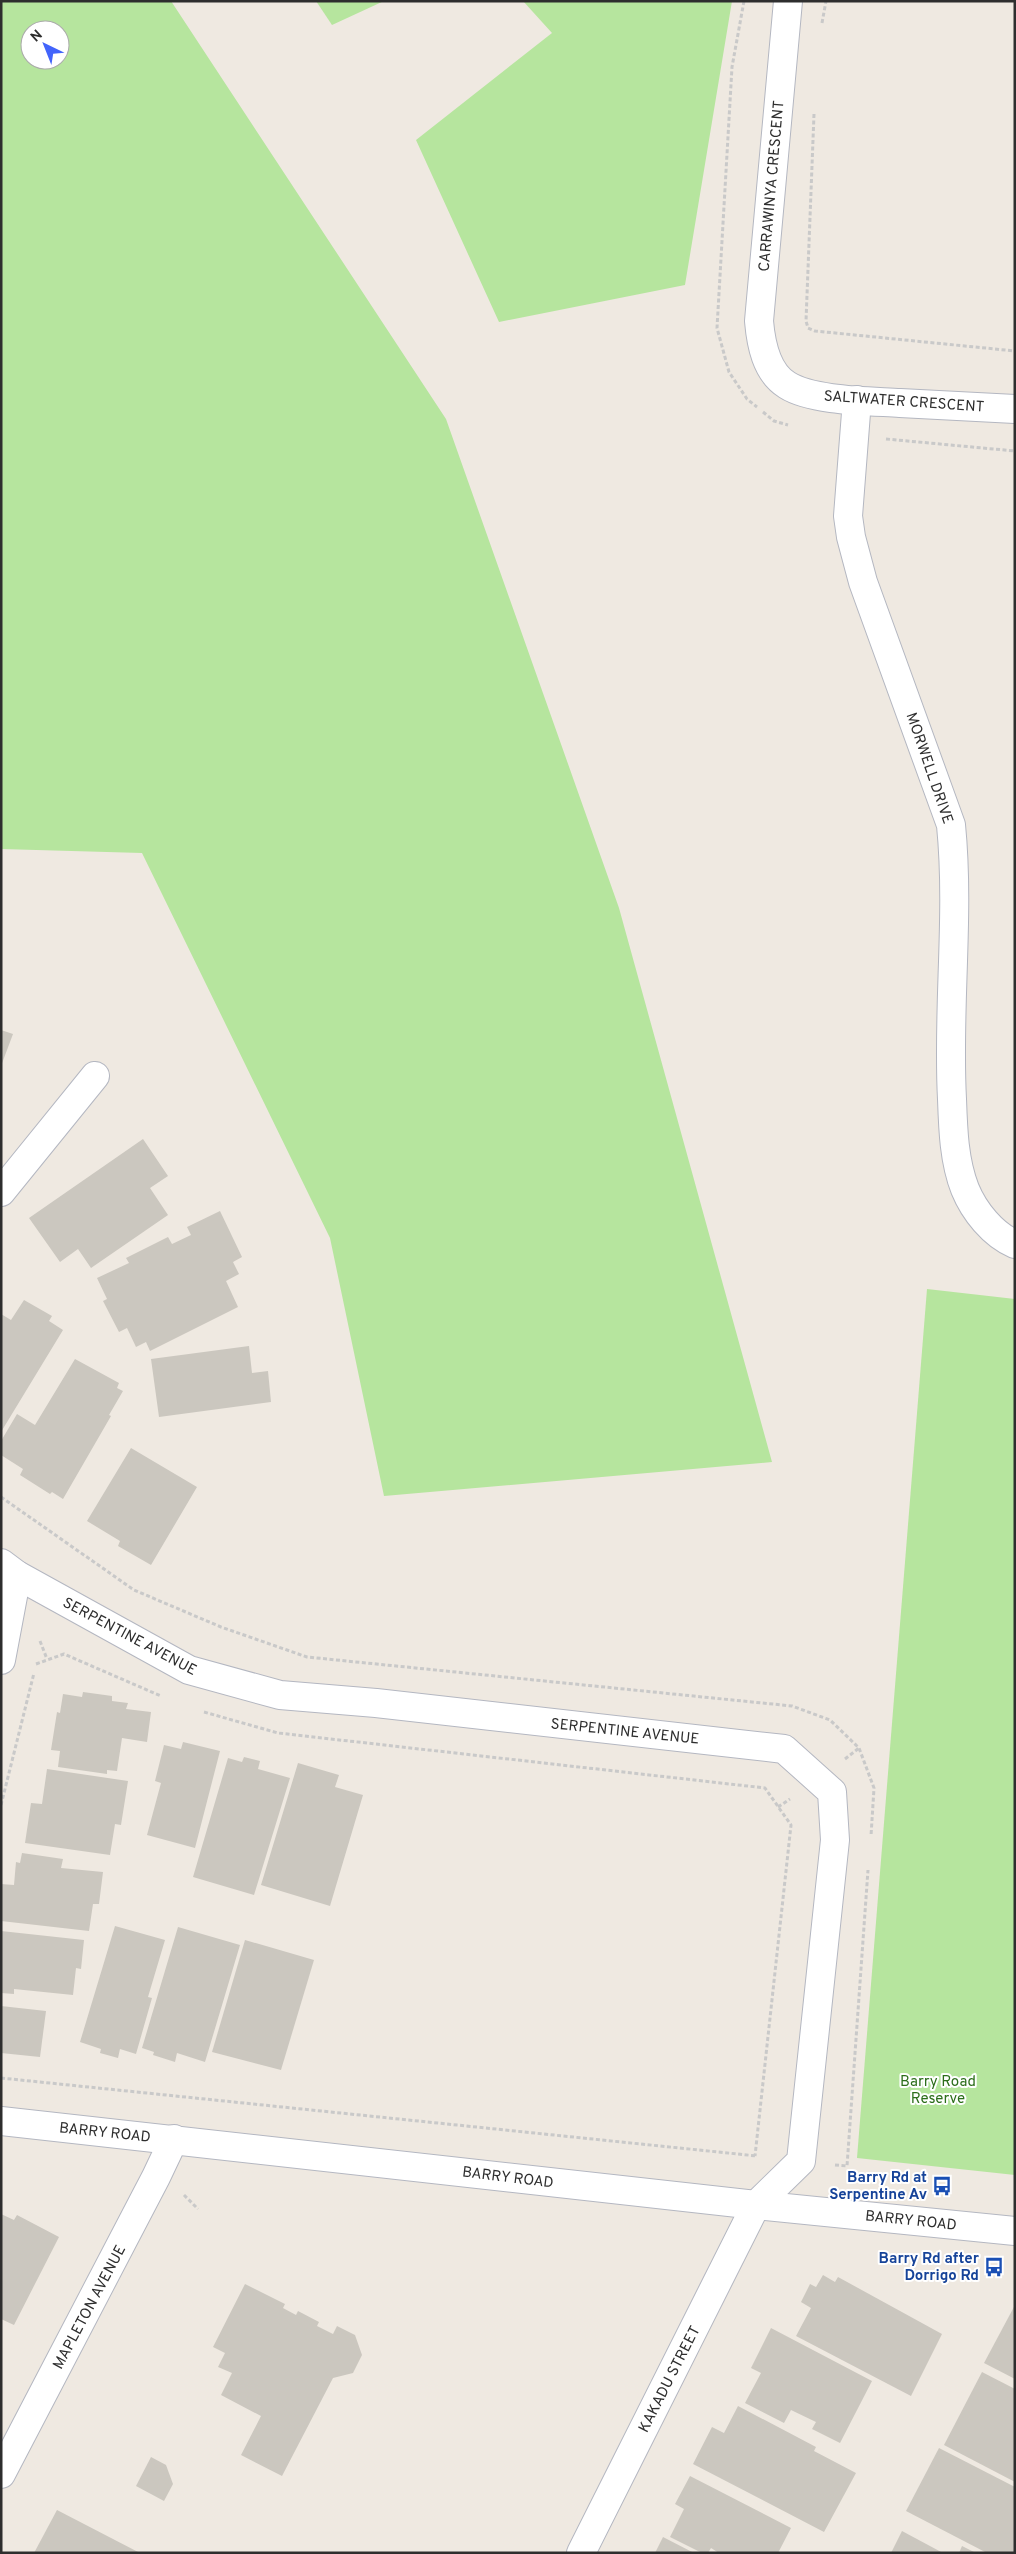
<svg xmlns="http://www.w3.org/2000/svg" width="1016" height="2554" font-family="Overpass,sans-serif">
	<rect width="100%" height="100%" fill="#efe9e1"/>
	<!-- green -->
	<g fill="#b6e59e" fill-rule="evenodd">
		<path d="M1,1h170l275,418 173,489 153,554 -388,34 -54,-258 -188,-385 -141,-4zM30,30h30v30h-30z"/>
		<path d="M316,1h68l-52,24z"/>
		<path d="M523,1h209l-47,284 -186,37 -83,-182 136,-107z"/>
		<path d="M927,1289l88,10v876l-158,-17z"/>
	</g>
	<!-- building -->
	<g fill="#cbc7bf">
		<path d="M1,1030l12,4 -12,32z"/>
		<path d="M143,1139l25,37 -18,12 18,27 -77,53 -13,-19 -18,13 -31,-44z"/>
		<path d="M220,1211l22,46 -9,5 6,12 -13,7 12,26 -88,44 -4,-9 -10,5 -9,-19 -8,4 -16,-31 4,-2 -10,-21 32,-15 -3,-5 42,-21 4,7 19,-9 -4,-8z"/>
		<path d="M24,1300l28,16 -3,5 14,9 -62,102v-118l10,6z"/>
		<path d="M249,1346l3,27 16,-2 3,31 -112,15 -8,-58z"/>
		<path d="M75,1359l44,24 -2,5 6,3 -14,24 2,1 -48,83 -11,-7 -2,2 -30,-19 3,-6 -22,-14v-14l16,-27 18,11z"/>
		<path d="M131,1448l66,39 -46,78 -33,-19 2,-5 -33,-20z"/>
		<path d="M83,1692l29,4v5l16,2 -2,6 25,3 -4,30 -25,-4 -5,33 -10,-1v4l-49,-7 2,-16 -9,-1 6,-38 3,1 3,-19 19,3z"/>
		<path d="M183,1742l37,9 -25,97 -48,-13 14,-52 -6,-2 9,-36 17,4z"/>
		<path d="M244,1757l16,4 -2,8 32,9 -36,117 -61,-18 35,-119 14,4z"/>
		<path d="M298,1763l41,12 -4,12 28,8 -33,111 -69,-21z"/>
		<path d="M47,1769l81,12 -7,44 -6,-1 -5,31 -85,-12 6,-40 11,1z"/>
		<path d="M22,1853l41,6 -2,9 42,4 -4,32h-6l-4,27 -88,-10v-37l13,1 2,-23 4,1z"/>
		<path d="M115,1926l50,14 -17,57 4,1 -16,56 -16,-5 -2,9 -18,-5 1,-4 -21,-7z"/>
		<path d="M178,1927l62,18 -35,117 -28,-9 -2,9 -22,-7 1,-3 -12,-4z"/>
		<path d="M1,1931l83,9 -3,29 -5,-1 -3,27 -59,-6v5l-13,-1z"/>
		<path d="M245,1940l69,20 -33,110 -69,-18z"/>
		<path d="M1,2006l45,5 -6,46 -39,-4z"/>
		<path d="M1,2214l13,6 3,-5 42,22 -45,88 -13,-6z"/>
		<path d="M823,2275l12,7 3,-5 104,57 -31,62 -115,-60 15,-28 -10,-6 9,-18 6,3z"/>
		<path d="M245,2284l40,20 -2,4 13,7 2,-4 21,11 -2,4 16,8 4,-8 18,9 7,20 -9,18 -20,5 -51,98 -41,-21 20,-39 -40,-21 11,-22 -14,-6 7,-14 -12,-6z"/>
		<path d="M1015,2305v74l-31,-16z"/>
		<path d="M771,2328l101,53 -32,62 -28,-14 4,-7 -25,-12 -7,13 -39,-20 16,-30 -10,-5z"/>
		<path d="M982,2372l33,17v93l-71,-37z"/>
		<path d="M738,2406l78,41 -2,4 42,22 -32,59 -131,-68 19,-37 12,6z"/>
		<path d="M939,2448l76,39v66h-28l-81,-42z"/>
		<path d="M151,2457l15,8 7,19 -9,17 -28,-15z"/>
		<path d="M690,2476l101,52 -13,25h-59l-8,-5 -3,5h-6l-32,-16 14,-28 -9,-5z"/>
		<path d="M57,2510l83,43h-106z"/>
		<path d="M902,2531l41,22h-52z"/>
		<path d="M663,2537l31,16h-39z"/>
		<path d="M962,2546l14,7h-17z"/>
	</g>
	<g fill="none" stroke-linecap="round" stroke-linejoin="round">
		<defs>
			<g id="street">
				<path d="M788,1l-29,320c2,23 7,51 28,64 25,16 83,16 113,18 38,2 77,4 115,6"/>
				<path d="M857,400l-9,116 3,21 12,45 88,243c9,91 -4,183 1,274 1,30 2,62 13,90 9,22 28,46 50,55"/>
				<path d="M1,1192l94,-116"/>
				<path d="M1,1563l16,12 172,95 91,25 96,8 408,46 48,43 3,48 -34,321 -45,44 -175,348"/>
				<path d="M1,1660l16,-85"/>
				<path d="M1,2474l155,-297 18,-38"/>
			</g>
			<path id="secondary" d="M1,2121l755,84 259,26"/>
		</defs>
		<!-- street casing -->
		<use href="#street" stroke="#b4b7c1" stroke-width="30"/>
		<!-- secondary casing -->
		<use href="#secondary" stroke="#b4b7c1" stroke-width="30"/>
		<!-- path -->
		<g stroke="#c9c9c9" stroke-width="3" stroke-dasharray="4 2.5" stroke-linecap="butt">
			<path d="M744,1l-12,66 -15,261 12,44 18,27 10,8"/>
			<path d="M822,23l4,-22"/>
			<path d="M814,114l-8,207 2,7 7,3 200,20"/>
			<path d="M763,412l11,9 14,4"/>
			<path d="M886,439l129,12"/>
			<path d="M1,1497l133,93 87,37 86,30 485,49 38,14 29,28 15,40 -3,48"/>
			<path d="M40,1641l7,18"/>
			<path d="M36,1664l28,-10 97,42"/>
			<path d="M204,1712l74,21 487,55 26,37 -36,331"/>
			<path d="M845,1759l14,-11"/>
			<path d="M1,1805l33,-132"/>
			<path d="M778,1807l12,-8"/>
			<path d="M1,2078l756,78"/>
			<path d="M835,2165l12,1 21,-296"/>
			<path d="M184,2195l14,14"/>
		</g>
		<!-- street -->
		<use href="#street" stroke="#fff" stroke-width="28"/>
		<!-- secondary -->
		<use href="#secondary" stroke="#fff" stroke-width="28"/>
	</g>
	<!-- icons -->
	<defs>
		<symbol id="bus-bare" viewBox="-9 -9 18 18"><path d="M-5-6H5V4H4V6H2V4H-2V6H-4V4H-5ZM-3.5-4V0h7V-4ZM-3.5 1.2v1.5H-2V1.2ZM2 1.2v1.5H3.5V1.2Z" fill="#1a4fb4" stroke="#fff" stroke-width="2.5" paint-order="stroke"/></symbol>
	</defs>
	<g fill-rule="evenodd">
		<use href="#bus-bare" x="928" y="2172" width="28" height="28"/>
		<use href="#bus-bare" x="980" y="2253" width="28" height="28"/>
	</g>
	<g text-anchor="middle" stroke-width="4" stroke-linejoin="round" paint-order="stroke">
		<!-- street labels -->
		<g font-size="15" fill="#2e2e2e" stroke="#fff">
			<text transform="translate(771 186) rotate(-85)" y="5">CARRAWINYA CRESCENT</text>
			<text transform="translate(904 401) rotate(4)" y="5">SALTWATER CRESCENT</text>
			<text transform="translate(930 768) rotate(71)" y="5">MORWELL DRIVE</text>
			<text transform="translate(130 1636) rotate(28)" y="5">SERPENTINE AVENUE</text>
			<text transform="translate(625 1731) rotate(6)" y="5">SERPENTINE AVENUE</text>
			<text transform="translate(105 2132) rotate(6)" y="5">BARRY ROAD</text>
			<text transform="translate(508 2177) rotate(7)" y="5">BARRY ROAD</text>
			<text transform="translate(911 2220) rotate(6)" y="5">BARRY ROAD</text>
			<text transform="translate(89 2307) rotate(-62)" y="5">MAPLETON AVENUE</text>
			<text transform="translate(669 2379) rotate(-63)" y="5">KAKADU STREET</text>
		</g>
		<!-- park labels -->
		<g font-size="15" fill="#2c6e1b" stroke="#fff">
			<text x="938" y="2086">Barry Road<tspan x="938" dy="17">Reserve</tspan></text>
		</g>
		<!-- transit labels -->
		<g font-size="15" font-weight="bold" fill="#164399" stroke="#fff" text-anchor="end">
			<text x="927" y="2182">Barry Rd at<tspan x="927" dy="17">Serpentine Av</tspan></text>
			<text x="979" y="2263">Barry Rd after<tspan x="979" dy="17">Dorrigo Rd</tspan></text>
		</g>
	</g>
	<!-- border -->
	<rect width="1016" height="2554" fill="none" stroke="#2e2e2e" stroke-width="5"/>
	<!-- north arrow -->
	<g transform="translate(45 45) rotate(317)"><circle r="24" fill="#ffffff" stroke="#ababab"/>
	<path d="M0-4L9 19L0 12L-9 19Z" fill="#4264fb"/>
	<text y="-8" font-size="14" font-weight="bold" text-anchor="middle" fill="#2e2e2e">N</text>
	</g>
</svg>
